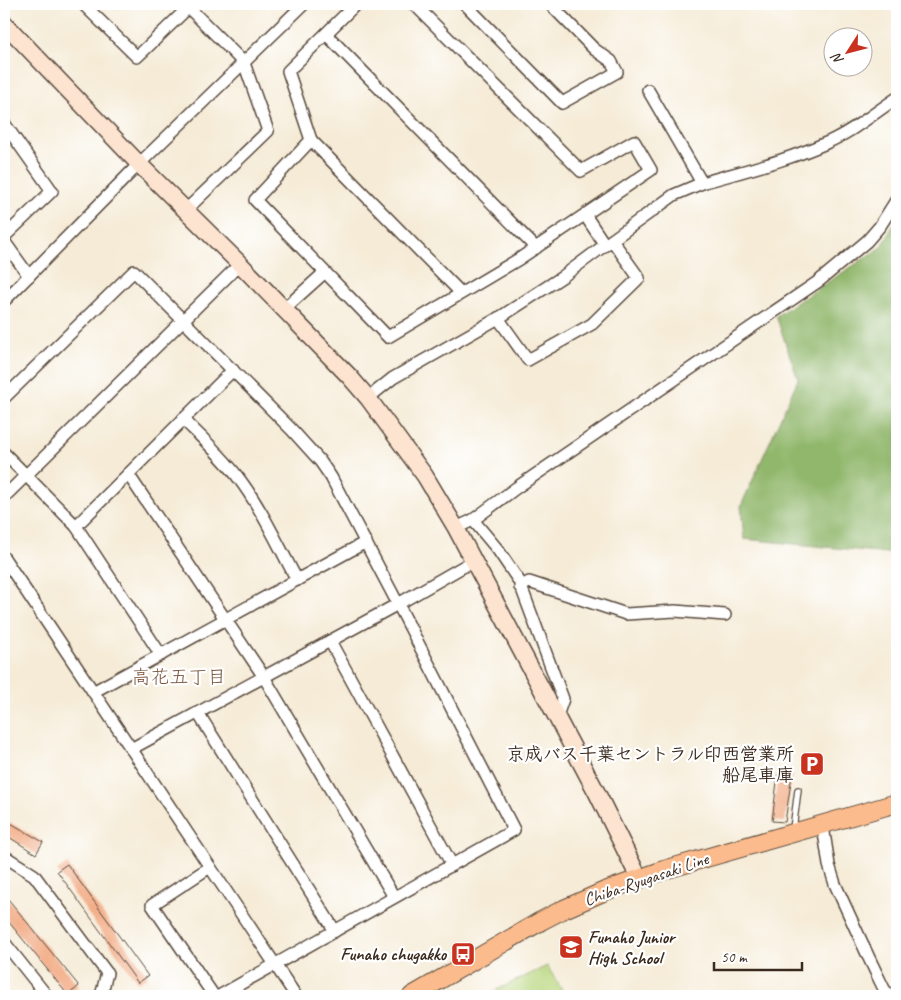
<svg xmlns="http://www.w3.org/2000/svg" width="901" height="1000" font-family="Caveat,'Klee One',sans-serif">
	<rect width="100%" height="100%" fill="#fff"/>
	<filter id="ink" filterUnits="userSpaceOnUse"><feTurbulence type="fractalNoise" baseFrequency=".02" numOctaves="2"/><feDisplacementMap in="SourceGraphic" scale="10" xChannelSelector="R" yChannelSelector="G"/><feConvolveMatrix kernelMatrix="1 2 1 2 8 2 1 2 1" color-interpolation-filters="sRGB"/></filter>
	<filter id="wash" filterUnits="userSpaceOnUse"><feTurbulence type="fractalNoise" baseFrequency=".0096" numOctaves="4" result="noise"/><feDisplacementMap in="SourceGraphic" scale="20" xChannelSelector="R" yChannelSelector="G"/><feGaussianBlur stdDeviation="1.12" result="paint"/><feColorMatrix in="noise" values="0 0 0 0 0 0 0 0 0 0 0 0 0 0 0 0 0 1.4 0 .05"/><feComposite in="paint" operator="in"/></filter>
	<g filter="url(#wash)">
		<rect width="100%" height="100%" fill="#f5ebd6"/>
		<!-- green -->
		<path fill="#b7d67d" stroke="#79804e" d="M547,966l19,30h-82z"/>
		<!-- forest -->
		<path fill="#91b76c" stroke="#667045" d="M897,218v336l-153,-15 -3,-33 57,-127 -22,-63 106,-69z"/>
		<g id="blocks">
			<!-- building -->
			<g fill="#f1a47a">
				<path d="M778,774l14,1 -7,47 -13,-1z"/>
				<path d="M4,819l39,23 -7,12 -32,-20z"/>
				<path d="M67,864l81,112 -10,7 -81,-112z"/>
				<path d="M4,894l75,92 -11,9 -64,-79z"/>
			</g>
		</g>
	</g>
	<g filter="url(#ink)">
		<use href="#blocks" fill-opacity="0" stroke="#57473a" stroke-width="1"/>
		<g fill="none" stroke-linecap="round" stroke-linejoin="round">
			<defs>
				<path id="lane" d="M793,829l5,-39"/>
				<g id="street">
					<path d="M83,4l54,53 55,-53"/>
					<path d="M185,4l59,59 24,68 -82,79"/>
					<path d="M356,4l-68,67 23,69 -56,60 133,137 131,-78 132,-89 -17,-29 -53,30 -167,-167"/>
					<path d="M465,4l97,99 55,-31 -6,-11 -17,-12 -44,-45"/>
					<path d="M326,34l210,214"/>
					<path d="M4,123l48,68 -48,46"/>
					<path d="M311,140l150,153"/>
					<path d="M702,183c41,-12 84,-22 124,-40 26,-11 48,-30 71,-45"/>
					<path d="M585,215l20,30"/>
					<path d="M4,241l25,35"/>
					<path d="M4,301l135,-137 165,-160"/>
					<path d="M284,309l40,-36"/>
					<path d="M498,318l30,42 64,-36 47,-46 -27,-38"/>
					<path d="M4,398l130,-127 158,159 28,31 11,16 67,127 116,226 -295,166"/>
					<path d="M368,398l25,-20 109,-62 60,-39 43,-32 69,-50 28,-12 -54,-93"/>
					<path d="M183,419c18,18 38,36 54,57 24,31 41,69 60,104"/>
					<path d="M4,453l72,73 85,129"/>
					<path d="M128,474l136,203 130,220"/>
					<path d="M4,497l236,-233"/>
					<path d="M473,520l25,30 21,31 44,118 -6,17"/>
					<path d="M76,526l157,-156"/>
					<path d="M456,528l17,-8 43,-32 303,-207 48,-40 13,-15 17,-27"/>
					<path d="M4,558l292,438"/>
					<path d="M520,587l9,-5 97,32 49,-3 50,4"/>
					<path d="M330,641l122,224"/>
					<path d="M93,692l273,-150"/>
					<path d="M198,713l137,218"/>
					<path d="M131,749l267,-145 75,-43"/>
					<path d="M823,826l6,39 6,19 34,74 15,31 6,7"/>
					<path d="M4,856l30,19 73,98 -6,23"/>
					<path d="M210,867l-58,38 62,91"/>
					<path d="M4,942l43,54"/>
				</g>
				<path id="secondary" d="M4,23l135,141 101,100 109,112 19,22 57,78 31,52 141,265 42,85"/>
				<path id="primary" d="M412,996l129,-75 23,-12 41,-18 59,-21 233,-67"/>
			</defs>
			<!-- lane casing -->
			<use href="#lane" stroke="#57473a" stroke-width="8"/>
			<!-- street casing -->
			<use href="#street" stroke="#57473a" stroke-width="14"/>
			<!-- secondary casing -->
			<use href="#secondary" stroke="#57473a" stroke-width="19"/>
			<!-- primary casing -->
			<use href="#primary" stroke="#57473a" stroke-width="20"/>
			<!-- lane -->
			<use href="#lane" stroke="#fff" stroke-width="5.5"/>
			<!-- street -->
			<use href="#street" stroke="#fff" stroke-width="11"/>
			<!-- secondary -->
			<use href="#secondary" stroke="#fde4d1" stroke-width="16"/>
			<!-- primary -->
			<use href="#primary" stroke="#fbbb8c" stroke-width="18"/>
		</g>
	</g>
	<!-- icons -->
	<defs>
		<symbol id="parking-square" viewBox="-11 -11 22 22"><rect x="-9" y="-9" width="18" height="18" rx="4" fill="#c8321e" stroke="#fff"/><path d="M-3.5-5.5H1a3.5 3.5 0 0 1 0 7H-1V5.5H-3.5ZM-1-3.4V-.6H.8a1.4 1.4 0 0 0 0-2.8Z" fill="#fff"/></symbol>
		<symbol id="school-square" viewBox="-11 -11 22 22"><rect x="-9" y="-9" width="18" height="18" rx="4" fill="#c8321e" stroke="#fff"/><path d="M0-5L7-2L0 1L-7-2ZM-4 1L0 2.5L4 1V4Q0 6-4 4Z" fill="#fff"/></symbol>
		<symbol id="bus-square" viewBox="-11 -11 22 22"><rect x="-9" y="-9" width="18" height="18" rx="4" fill="#c8321e" stroke="#fff"/><path d="M-5-6H5V4H4V6H2V4H-2V6H-4V4H-5ZM-3.5-4V0h7V-4ZM-3.5 1.2v1.5H-2V1.2ZM2 1.2v1.5H3.5V1.2Z" fill="#fff"/></symbol>
	</defs>
	<g fill-rule="evenodd">
		<use href="#parking-square" x="798" y="750" width="28" height="28"/>
		<use href="#school-square" x="557" y="933" width="28" height="28"/>
		<use href="#bus-square" x="449" y="940" width="28" height="28"/>
	</g>
	<g text-anchor="middle" stroke-width="4.5" stroke-linejoin="round" paint-order="stroke">
		<!-- poi labels -->
		<g font-size="18" font-weight="bold" fill="#3b2a1e" stroke="#fff" text-anchor="end">
			<text x="794" y="760">京成バス千葉セントラル印西営業所<tspan x="794" dy="21">船尾車庫</tspan></text>
			<text x="588" y="943" text-anchor="start">Funaho Junior<tspan x="588" dy="21">High School</tspan></text>
			<text x="446" y="960">Funaho chugakko</text>
		</g>
		<!-- street labels -->
		<g font-size="18" fill="#3b2a1e" stroke="#fff">
			<text transform="translate(646 879) rotate(-19)" y="6">Chiba-Ryugasaki Line</text>
		</g>
		<!-- neighbourhood labels -->
		<g font-size="19" fill="#7b553e" stroke="#fff">
			<text x="179" y="683">高花五丁目</text>
		</g>
	</g>
	<!-- margin -->
	<rect width="901" height="1000" fill="none" stroke="#fff" stroke-width="20"/>
	<!-- north arrow -->
	<g transform="translate(848 52) rotate(234)"><circle r="24" fill="#ffffff" stroke="#b1aaa5"/>
	<path d="M0-4L9 19L0 12L-9 19Z" fill="#c8321e"/>
	<text y="-8" font-size="14" font-weight="bold" text-anchor="middle" fill="#3b2a1e">N</text>
	</g>
	<!-- scale -->
	<path d="M714 962v8h88v-8" fill="none" stroke="#3b2a1e" stroke-width="2.5"/>
	<text x="721" y="962" font-size="15" fill="#3b2a1e" stroke="#ffffff" stroke-width="4" paint-order="stroke">50 m</text>
</svg>
